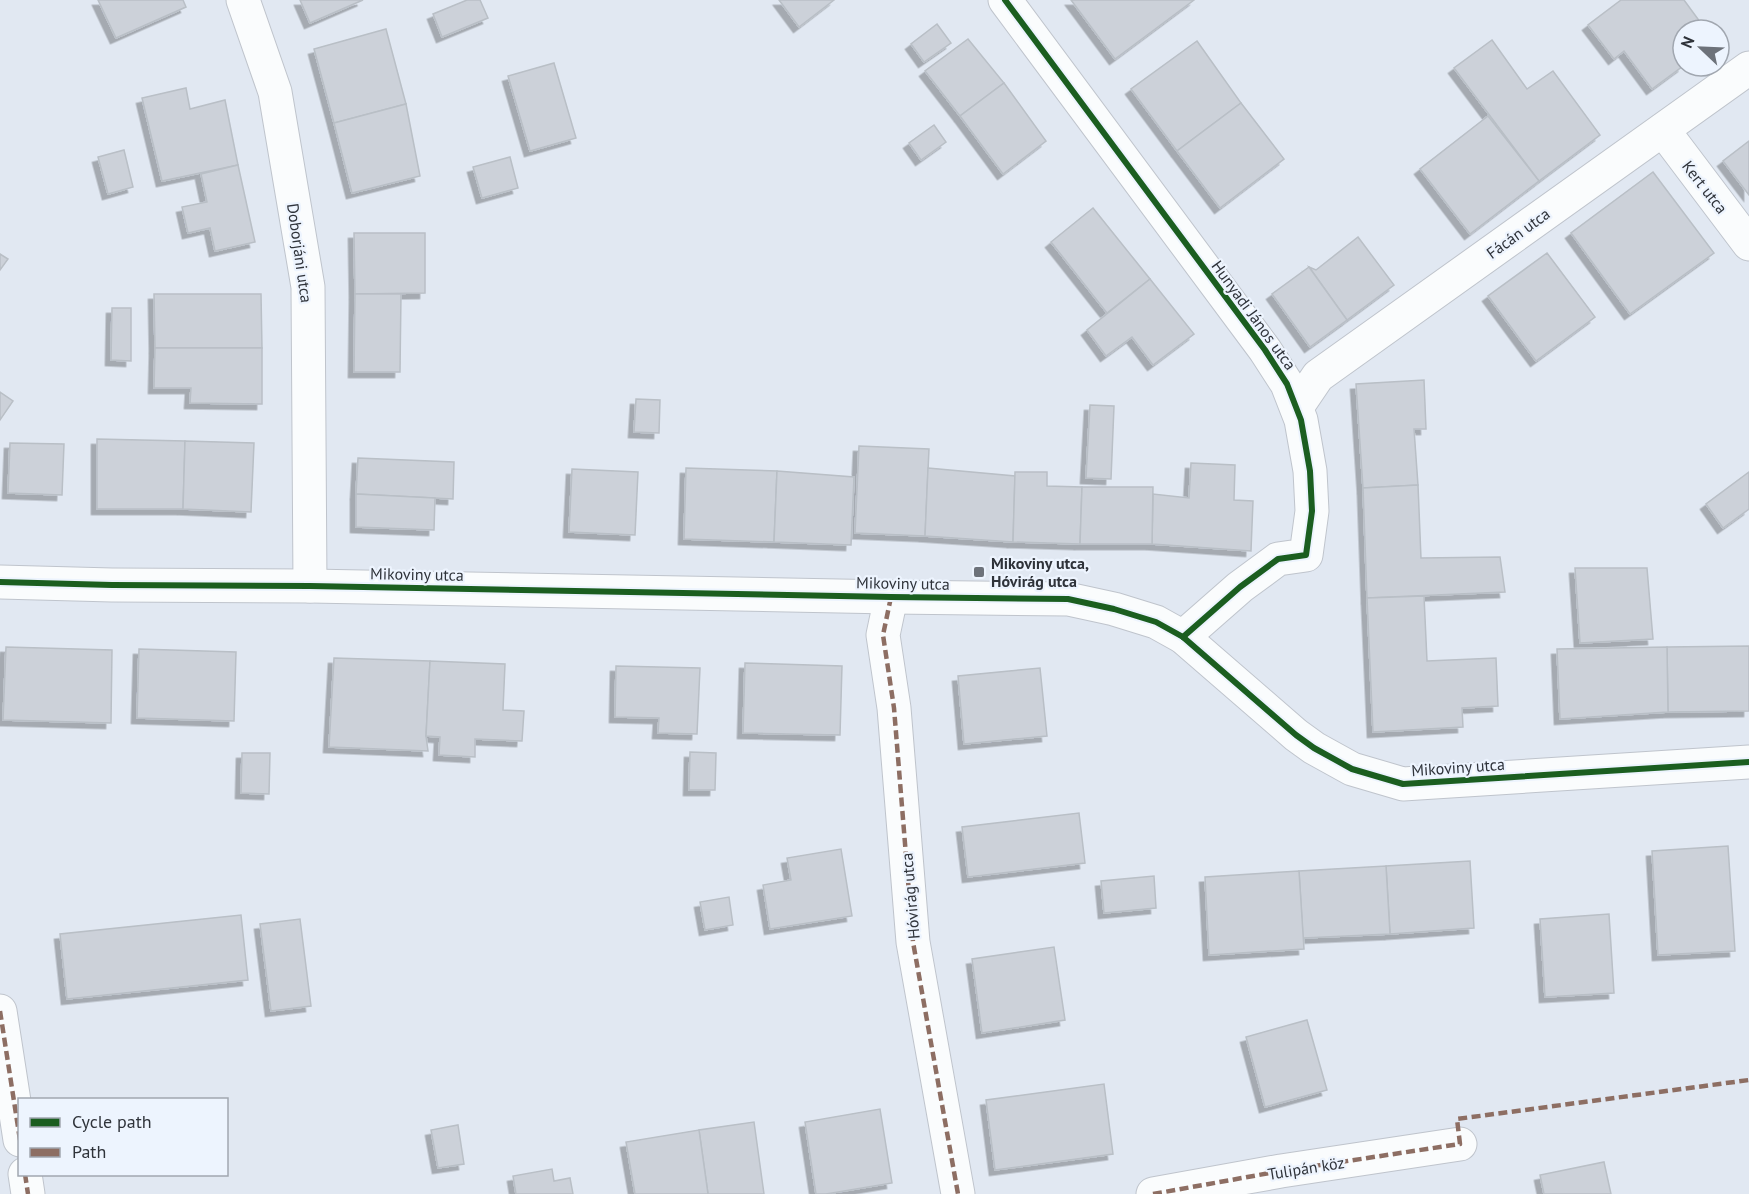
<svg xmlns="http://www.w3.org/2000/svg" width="1749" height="1194" font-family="'PT Sans',sans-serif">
	<defs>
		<filter id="shadow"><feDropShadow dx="-5.5" dy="5.5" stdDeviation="0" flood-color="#0004"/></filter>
	</defs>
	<rect width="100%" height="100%" fill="#e1e8f2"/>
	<!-- building -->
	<g fill="#ccd1d9" stroke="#b9bfc6" stroke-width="1.5" filter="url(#shadow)">
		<path d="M98,0h85l3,7 -70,31z"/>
		<path d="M300,0h63l-53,23z"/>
		<path d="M467,0h13l8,18 -46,19 -9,-23z"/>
		<path d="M779,0h55l-35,27z"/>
		<path d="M1071,0h123l-79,59z"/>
		<path d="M1621,0h63l22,30h-23v36l-31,23 -28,-38 -10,8 -26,-34z"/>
		<path d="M937,24l14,19 -27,19 -13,-18z"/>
		<path d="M386,29l20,75 -72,19 -20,-74z"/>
		<path d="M968,39l36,44 -44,33 -35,-45z"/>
		<path d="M1492,40l35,49 26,-18 47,64 -61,46 -85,-113z"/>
		<path d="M1197,41l44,62 -64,48 -46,-62z"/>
		<path d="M554,63l22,75 -46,13 -22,-75z"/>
		<path d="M1004,83l42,58 -43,33 -43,-58z"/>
		<path d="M186,88l4,21 35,-9 13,65 -76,16 -20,-83z"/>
		<path d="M1241,103l43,56 -64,49 -43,-57z"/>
		<path d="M406,104l14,72 -68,17 -18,-70z"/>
		<path d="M1488,116l51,65 -69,53 -50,-65z"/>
		<path d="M934,125l12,17 -25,18 -12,-17z"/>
		<path d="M1749,141v54l-26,-34z"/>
		<path d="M124,150l9,37 -25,7 -10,-37z"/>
		<path d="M510,157l8,31 -36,10 -9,-31z"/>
		<path d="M238,165l17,77 -40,9 -5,-23 -22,5 -6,-26 25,-5 -6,-28z"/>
		<path d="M1653,172l61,81 -84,61 -59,-81z"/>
		<path d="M1093,208l57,71 -43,34 -56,-71z"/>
		<path d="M354,233h71v60l-70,1z"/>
		<path d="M1358,237l36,48 -47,35 -38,-53 7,3z"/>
		<path d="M1547,253l48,64 -59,44 -48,-65z"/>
		<path d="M0,254l8,5 -8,11z"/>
		<path d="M1309,267l38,53 -37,27 -38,-53z"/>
		<path d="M1150,279l44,55 -41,31 -21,-28 -26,19 -19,-26z"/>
		<path d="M154,294h107l1,54h-107z"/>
		<path d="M355,294h46l-1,78h-46z"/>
		<path d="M112,308h19v53l-20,-1z"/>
		<path d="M155,348h107v56l-72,-1 1,-15h-37z"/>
		<path d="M1424,380l2,49h-12l4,56 -55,3 -7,-104z"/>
		<path d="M0,392l13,9 -13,19z"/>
		<path d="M636,399l24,1 -1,33 -25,-1z"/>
		<path d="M1090,405l24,1 -3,73 -25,-1z"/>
		<path d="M97,439l88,2 -2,68h-86z"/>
		<path d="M185,441l69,2 -3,69 -68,-3z"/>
		<path d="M10,443l54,1 -2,51 -54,-2z"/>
		<path d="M859,446l70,3 -4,87 -70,-3z"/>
		<path d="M358,458l96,4 -1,37 -97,-5z"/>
		<path d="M1191,463l44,2 -1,35 19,1 -2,50 -99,-7 1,-50 36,4z"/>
		<path d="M686,468l91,3 -3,71 -90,-3z"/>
		<path d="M928,468l87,8 -2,66 -88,-6z"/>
		<path d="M572,469l66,3 -3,63 -66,-3z"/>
		<path d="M777,471l77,6 -3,68 -77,-3z"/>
		<path d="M1015,472h32v14l35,1 -2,57 -67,-2z"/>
		<path d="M1749,472v37l-26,19 -17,-24z"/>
		<path d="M1418,485l3,73 79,-1 5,35 -138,6 -4,-110z"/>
		<path d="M1082,487h71l-1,57h-72z"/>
		<path d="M356,494l79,4 -1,32 -78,-3z"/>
		<path d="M1575,568h72l6,71 -73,4z"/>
		<path d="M1424,596l3,65 69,-3 2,48 -36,2 1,19 -90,5 -6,-134z"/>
		<path d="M1749,646v65l-81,1 -1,-65z"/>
		<path d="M6,647l106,3 -1,73 -108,-3z"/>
		<path d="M1667,647l1,65 -108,7 -3,-70z"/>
		<path d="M139,649l97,3 -2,69 -97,-3z"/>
		<path d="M334,658l96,3 -4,75 2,15 -99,-4z"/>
		<path d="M430,661l75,3 -2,46 21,1 -2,30 -47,-2v18l-36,-2 1,-18 -14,-1z"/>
		<path d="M745,663l97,3 -2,69 -97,-2z"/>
		<path d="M616,666l84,2 -3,66 -39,-1 1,-15 -44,-1z"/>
		<path d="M1040,668l7,68 -83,8 -6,-68z"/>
		<path d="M690,752l26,1 -1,37h-26z"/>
		<path d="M242,753h28l-1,41 -28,-1z"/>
		<path d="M1079,813l6,50 -117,14 -6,-50z"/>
		<path d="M1728,846l7,105 -77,4 -6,-104z"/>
		<path d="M841,849l11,67 -82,13 -7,-44 28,-5 -4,-22z"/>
		<path d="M1470,861l4,67 -84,6 -4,-68z"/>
		<path d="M1386,866l4,68 -87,4 -4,-67z"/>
		<path d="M1299,871l5,78 -95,6 -4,-78z"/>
		<path d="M1154,876l2,32 -52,5 -3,-32z"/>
		<path d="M729,897l4,28 -28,5 -5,-28z"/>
		<path d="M1609,914l5,79 -69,4 -5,-78z"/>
		<path d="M241,915l7,65 -181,19 -7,-65z"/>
		<path d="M300,919l11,87 -40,5 -11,-87z"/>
		<path d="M1054,947l11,73 -83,13 -10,-74z"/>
		<path d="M1307,1020l20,70 -62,17 -19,-70z"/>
		<path d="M1104,1084l9,70 -118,16 -9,-70z"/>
		<path d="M880,1109l12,74 -66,11h-10l-11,-72z"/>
		<path d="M754,1122l10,72h-56l-9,-64z"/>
		<path d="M458,1125l6,39 -26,4 -7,-38z"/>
		<path d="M699,1130l9,64h-73l-9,-52z"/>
		<path d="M1604,1162l7,32h-67l-4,-19z"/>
		<path d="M552,1169l2,12 16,-3 3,16h-57l-3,-18z"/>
	</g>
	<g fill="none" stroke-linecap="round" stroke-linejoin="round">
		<defs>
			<g id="street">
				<path d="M243,0l32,92 33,195 2,299"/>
				<path d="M1005,0l260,350 22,34 14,36 9,51 2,40 -6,44 -28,4 -38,28 -57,50"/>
				<path d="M1663,130l86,114"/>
				<path d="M1297,407l21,-31 431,-308"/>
				<path d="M0,582l112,3 198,1 581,11 177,2 46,10 42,13 27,15 113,98 18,13 38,21 51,15 346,-22"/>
				<path d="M891,597l-8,38 11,73 19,234 45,252"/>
				<path d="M0,1011l20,129"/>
				<path d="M25,1174l3,20"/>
				<path d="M1153,1194l128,-23 179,-27"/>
			</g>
		</defs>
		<!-- street casing -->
		<use href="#street" stroke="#bfc4cc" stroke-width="35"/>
		<!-- street -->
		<use href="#street" stroke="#fafcfd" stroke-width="33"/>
		<!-- quiet -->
		<g stroke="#8d6e63" stroke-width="4.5" stroke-dasharray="9 4.5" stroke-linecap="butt">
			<path d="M891,597l-8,38 11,73 19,234 45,252"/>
			<path d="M0,1011l20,129"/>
			<path d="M25,1174l3,20"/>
			<path d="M1153,1194l128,-23 179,-27 -3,-25 292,-39"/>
		</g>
		<defs>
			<g id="cycleway">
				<path d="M1005,0l260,350 22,34 14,36 9,51 2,40 -6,44 -28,4 -38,28 -57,50"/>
				<path d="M0,582l112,3 198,1 581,11 177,2 46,10 42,13 27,15 113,98 18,13 38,21 51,15 346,-22"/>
			</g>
		</defs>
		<!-- cycleway casing -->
		<use href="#cycleway" stroke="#edf4fe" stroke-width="10"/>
		<!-- cycleway -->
		<use href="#cycleway" stroke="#1b5e20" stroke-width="6"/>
	</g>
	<!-- markers -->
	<rect fill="#6d727a" stroke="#edf4fe" stroke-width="2" x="973" y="566" width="12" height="12" rx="3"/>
	<g text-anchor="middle" stroke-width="4.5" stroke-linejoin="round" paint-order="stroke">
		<!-- street labels -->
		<g font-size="16" fill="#2f333a" stroke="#edf4fe">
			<text transform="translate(1705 187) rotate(52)" y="6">Kert utca</text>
			<text transform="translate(1518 233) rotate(-36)" y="6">Fácán utca</text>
			<text transform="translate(300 253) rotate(82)" y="6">Doborjáni utca</text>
			<text transform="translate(1254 315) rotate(54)" y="6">Hunyadi János utca</text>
			<text transform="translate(417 574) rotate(1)" y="6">Mikoviny utca</text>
			<text transform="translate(903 583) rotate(1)" y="6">Mikoviny utca</text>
			<text transform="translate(1458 767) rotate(-4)" y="6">Mikoviny utca</text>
			<text transform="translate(910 896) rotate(-95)" y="6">Hóvirág utca</text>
			<text transform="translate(1306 1168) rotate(-9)" y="6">Tulipán köz</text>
		</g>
		<!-- poi labels -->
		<g font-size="16" font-weight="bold" fill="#2f333a" stroke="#edf4fe" text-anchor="start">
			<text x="991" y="569">Mikoviny utca,<tspan x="991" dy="18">Hóvirág utca</tspan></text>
		</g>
	</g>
	<!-- legend -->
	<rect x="18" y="1098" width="210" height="78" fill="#edf4fe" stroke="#a1a7b0" stroke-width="1.5"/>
	<rect x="30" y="1118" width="30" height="9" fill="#1b5e20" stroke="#a1a7b0" stroke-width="1.5"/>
	<text x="72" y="1128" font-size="18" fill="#2f333a">Cycle path</text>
	<rect x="30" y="1148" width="30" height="9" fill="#8d6e63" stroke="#a1a7b0" stroke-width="1.5"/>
	<text x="72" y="1158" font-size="18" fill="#2f333a">Path</text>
	<!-- north arrow -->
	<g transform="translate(1701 48) rotate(293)"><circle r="28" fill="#edf4fe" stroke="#a1a7b0" stroke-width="1.5"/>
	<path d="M0-4.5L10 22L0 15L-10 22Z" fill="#6d727a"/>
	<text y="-9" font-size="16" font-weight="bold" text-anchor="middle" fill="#2f333a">N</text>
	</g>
</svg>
